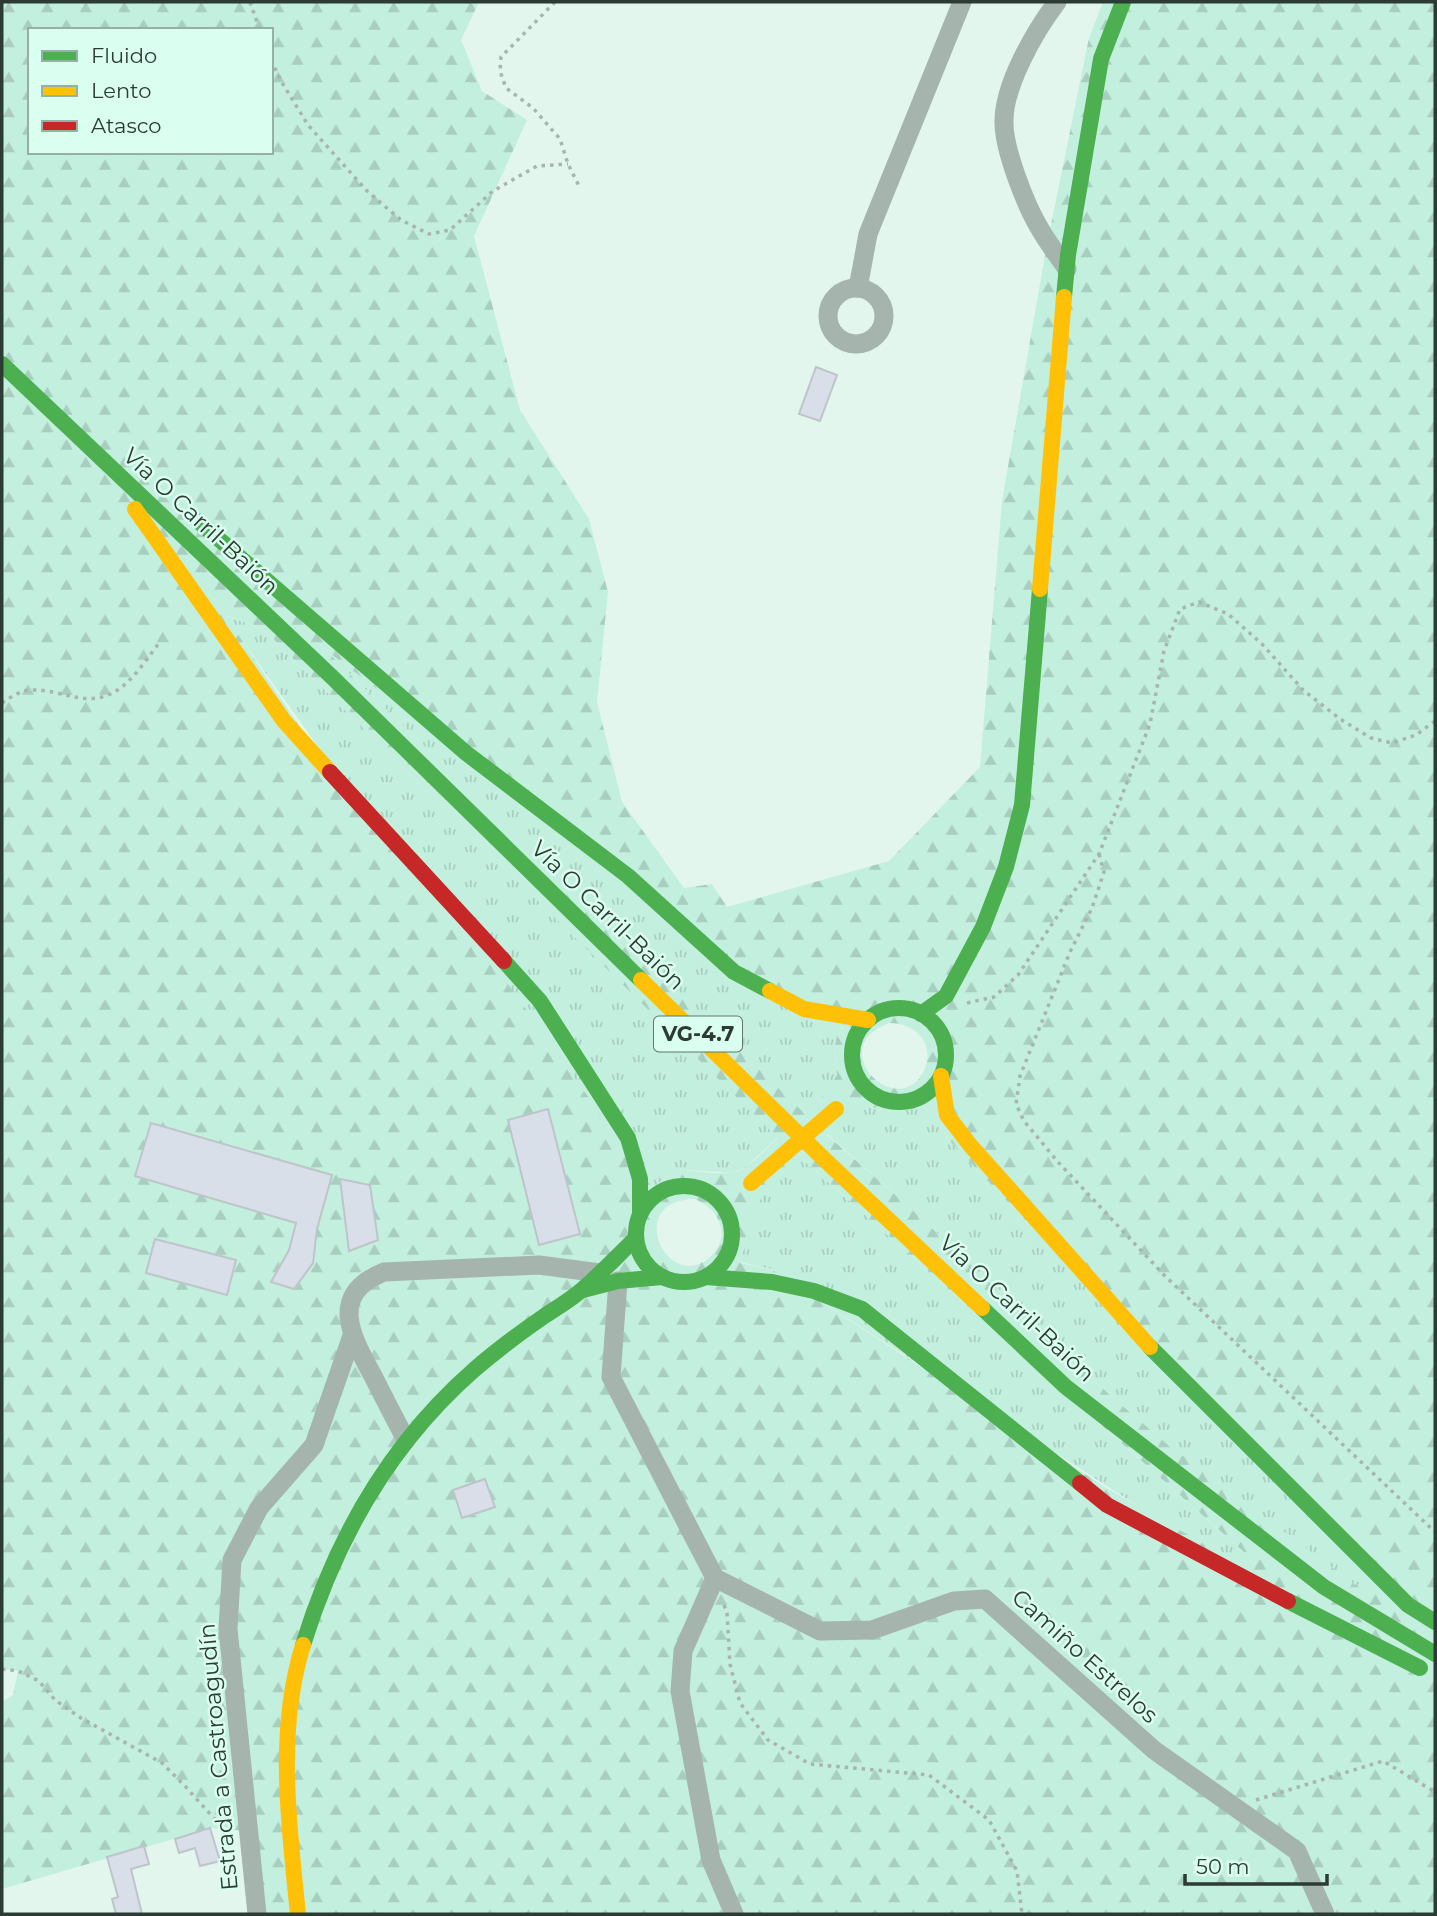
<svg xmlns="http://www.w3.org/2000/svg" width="1437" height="1916" font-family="Montserrat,sans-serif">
	<defs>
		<pattern id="grass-tufts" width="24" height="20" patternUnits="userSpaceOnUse" patternTransform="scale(1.75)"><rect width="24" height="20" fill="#c3efde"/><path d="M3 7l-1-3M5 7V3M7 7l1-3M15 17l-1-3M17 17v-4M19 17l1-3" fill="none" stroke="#a8cebf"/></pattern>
		<pattern id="forest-firs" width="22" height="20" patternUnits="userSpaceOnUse" patternTransform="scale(1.75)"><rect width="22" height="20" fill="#c3efde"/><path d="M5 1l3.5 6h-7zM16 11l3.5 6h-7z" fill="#a8cebf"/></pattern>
	</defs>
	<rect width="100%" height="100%" fill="#e2f6ee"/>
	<!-- grass -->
	<g fill="url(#grass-tufts)">
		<path d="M224,615l39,14 515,508 -32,30 -15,6 -43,-3 -36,19 -308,-406z"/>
		<path d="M323,648l523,374 -9,14 -3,14 3,25 -18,27 -14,13z"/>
		<path d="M868,1107l40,3 13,-3 8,3 19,29 425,446 -8,8 -198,-149 -56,-48 -202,-189 -82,-73z"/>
		<path d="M802,1159l444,395 -6,11 -45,-22 -424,-274 -32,-7c9,-18 8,-42 18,-59 9,-15 32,-32 45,-44z"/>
	</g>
	<!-- forest -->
	<path fill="url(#forest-firs)" fill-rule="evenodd" d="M2,2h477l-18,38 21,51 45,29 -53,116 46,174 69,109 19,73 -11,110 25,100 62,86 28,-4 15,23 162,-46 91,-94 22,-266 45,-257 42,-206 14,-36h332v1912h-1178l-10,-83 -36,-3 -209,61v-187l11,-7 5,-24 -16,-2zM30,30h241v122h-241zM225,615l38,14 515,509c-13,11 -30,33 -48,35 -32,3 -48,-14 -77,15l-241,-339 -92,-92zM323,648l485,366 38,9 -9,13 -3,14 3,25 -18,27 -14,12zM889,1023c25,0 46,19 36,45 -23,57 -105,-19 -36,-45zM868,1107l40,3 13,-3 8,3 19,29 424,446 -7,7 -198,-148 -56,-48 -202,-189 -82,-72zM802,1159l443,394 -5,12 -135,-78 -334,-218 -31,-6 18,-61zM694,1199c23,8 38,34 19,55 -43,45 -92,-53 -19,-55z"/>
	<!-- building -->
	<g fill="#d9dfe9" stroke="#bdc5c8" stroke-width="2">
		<path d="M816,367l21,8 -17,46 -21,-7z"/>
		<path d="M548,1109l32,125 -41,11 -31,-125z"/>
		<path d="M151,1123l181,52 -15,54 -4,34 -19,26 -23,-7 18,-32 7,-27 -161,-47z"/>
		<path d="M340,1179l30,6 8,55 -29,11z"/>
		<path d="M155,1239l81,21 -9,35 -81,-22z"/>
		<path d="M485,1479l10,28 -33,11 -9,-28z"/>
		<path d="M210,1828l10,33 -20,5 -5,-18 -16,5 -4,-14z"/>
		<path d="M144,1846l5,18 -18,5 11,45h-26l-4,-15 6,-2 -11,-40z"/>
	</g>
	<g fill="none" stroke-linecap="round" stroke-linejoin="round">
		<!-- path -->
		<g stroke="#a8b5af" stroke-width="3.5" stroke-dasharray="3.5 5" stroke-linecap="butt">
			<path d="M250,2l10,28"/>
			<path d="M555,2l-54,55 -1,14 6,17 27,20 27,31 8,25 12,24"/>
			<path d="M271,60l10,21 27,44 59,66 34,29 28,14 21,-4 43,-39 44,-25 31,-2"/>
			<path d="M2,703c9,-6 19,-13 29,-13 32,-1 55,19 85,1 18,-11 31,-33 44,-49"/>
			<path d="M1099,854l5,18 -12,36 -22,44 -50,124 -4,28 8,17 34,41 107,114 270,256"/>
			<path d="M967,1003l27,-6 24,-22 81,-121 51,-130 14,-73 16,-42 19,-7 29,12 34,30 41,46 37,29 31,19 21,5 24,-8 19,-14"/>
			<path d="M724,1605l3,8 3,51 10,39 28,37 42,24 119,11 60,45 28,51 5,43"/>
			<path d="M2,1669l16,2 21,10 16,19 26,18 81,45 22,22 46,51"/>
			<path d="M1256,1800l127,-39 52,31"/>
		</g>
		<!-- street -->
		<g stroke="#a6b4ae" stroke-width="19">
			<path d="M1057,2c-22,29 -54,84 -53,121 0,27 22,83 36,106 8,14 18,27 27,40"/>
			<circle cx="856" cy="316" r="28"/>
			<path d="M858,288l10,-54 94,-232"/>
			<path d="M618,1281l-7,96 104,201 105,53 52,-1 82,-29 31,-2 169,151 143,101 28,63"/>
			<path d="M406,1440c-11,-21 -22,-42 -33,-64 -21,-39 -46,-81 11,-104l155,-7 61,8"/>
			<path d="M715,1578l-32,73 -3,40 31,169 23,54"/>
			<path d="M257,1914l-29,-285 4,-69 27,-52 55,-63 38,-109"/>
		</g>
		<!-- fast -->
		<g stroke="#4caf50" stroke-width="16">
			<path d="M1064,297l4,-42 33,-196 22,-57"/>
			<path d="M2,364l331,314 308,302"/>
			<path d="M198,521l268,232 162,123 106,96 36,19"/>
			<path d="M504,961l36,40 88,137 12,41v36"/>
			<circle cx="899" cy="1055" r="47"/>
			<path d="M921,1014l25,-18 37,-69 23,-60 16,-62 18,-216"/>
			<circle cx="684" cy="1234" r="48"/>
			<path d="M706,1277l66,5 42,9 48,18 218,174"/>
			<path d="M583,1290l35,-9 44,-4"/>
			<path d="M982,1308l84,79 258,200 111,67"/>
			<path d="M1150,1347l258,258 27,17"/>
			<path d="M1288,1601l132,67"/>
			<path d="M303,1645c33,-107 87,-202 172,-276 22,-19 45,-36 68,-52 12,-8 24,-15 35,-24 21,-17 39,-37 58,-55"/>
		</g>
		<!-- slow -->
		<g stroke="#ffc107" stroke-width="16">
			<path d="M135,509l149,212 46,51"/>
			<path d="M1040,589l24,-292"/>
			<path d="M641,980l184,180 157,148"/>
			<path d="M770,991l34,18 64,11"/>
			<path d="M941,1076l6,39 23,30 180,202"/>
			<path d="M298,1914c-9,-89 -22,-182 5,-269"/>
		</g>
		<!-- jam -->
		<g stroke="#c62828" stroke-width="16">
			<path d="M330,772l174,189"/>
			<path d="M1080,1483l27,22 181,96"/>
		</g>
		<!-- slow-bridge -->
		<path stroke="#ffc107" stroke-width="16" d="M751,1183l85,-74"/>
	</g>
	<g text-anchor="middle" stroke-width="5" stroke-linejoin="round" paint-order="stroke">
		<!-- shield labels -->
		<rect fill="#dafeef" stroke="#61766d" stroke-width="2" x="654" y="1016.5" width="88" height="35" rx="5"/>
		<g font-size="21" font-weight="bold" fill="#2d3b35">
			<text x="698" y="1041">VG-4.7</text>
		</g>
		<!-- street labels -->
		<g font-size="23" fill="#2d3b35" stroke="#dafeef">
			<text transform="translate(201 521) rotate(43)" y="8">Vía O Carril-Baión</text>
			<text transform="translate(608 915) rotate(44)" y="8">Vía O Carril-Baión</text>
			<text transform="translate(1017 1308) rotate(43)" y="8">Vía O Carril-Baión</text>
			<text transform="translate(1085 1656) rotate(42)" y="8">Camiño Estrelos</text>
			<text transform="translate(218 1757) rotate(-95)" y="8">Estrada a Castroagudín</text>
		</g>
	</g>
	<!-- border -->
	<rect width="1437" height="1916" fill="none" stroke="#2d3b35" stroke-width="7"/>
	<!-- legend -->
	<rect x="28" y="28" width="245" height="126" fill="#dafeef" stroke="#95b0a5" stroke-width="2"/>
	<rect x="42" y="51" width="35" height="10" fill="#4caf50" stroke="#95b0a5" stroke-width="2"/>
	<text x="91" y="63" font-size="21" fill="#2d3b35">Fluido</text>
	<rect x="42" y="86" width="35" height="10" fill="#ffc107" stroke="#95b0a5" stroke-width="2"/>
	<text x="91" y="98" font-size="21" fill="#2d3b35">Lento</text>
	<rect x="42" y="121" width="35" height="10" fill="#c62828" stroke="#95b0a5" stroke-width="2"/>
	<text x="91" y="133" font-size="21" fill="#2d3b35">Atasco</text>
	<!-- scale -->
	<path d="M1185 1874v10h142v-10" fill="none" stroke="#2d3b35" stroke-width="3.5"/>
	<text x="1196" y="1874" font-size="21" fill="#2d3b35" stroke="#dafeef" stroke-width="5" paint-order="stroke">50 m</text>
</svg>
